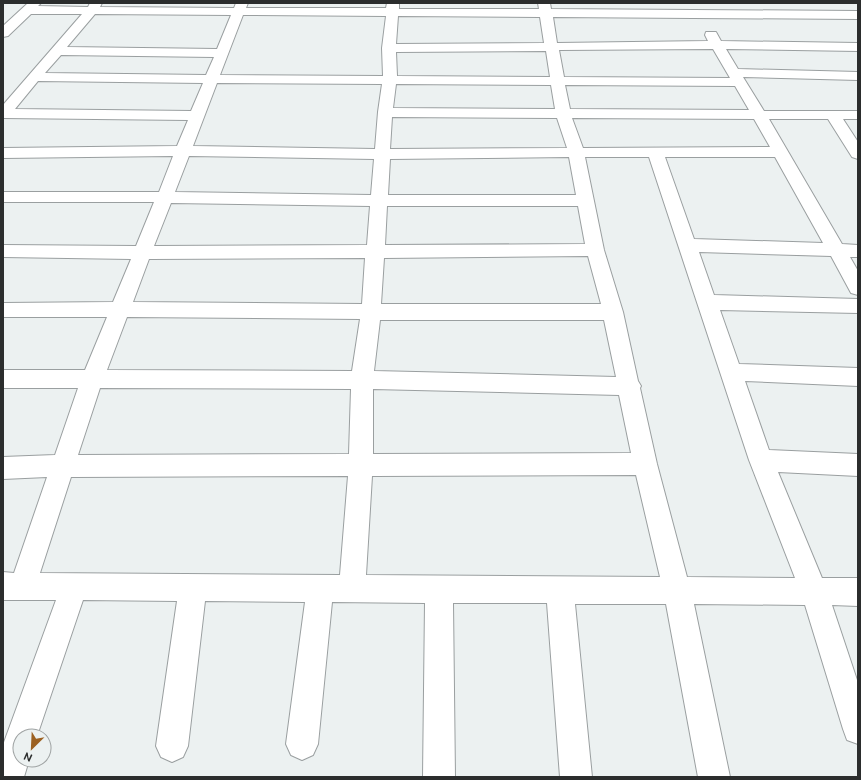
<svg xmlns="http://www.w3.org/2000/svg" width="861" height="780" font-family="Ubuntu,sans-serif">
	<rect width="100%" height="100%" fill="#ecf1f1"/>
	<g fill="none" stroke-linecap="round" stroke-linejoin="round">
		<defs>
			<path id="minor" d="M28,3h13l-3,3 50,1 2,-4h12l-2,4 134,1 2,-5h12l-2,5h140l1,-5h12v6h140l-1,-6h12l1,6 307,2v8l-305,-2 4,26 151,-2 -3,-6 1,-3h10l5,9 137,2v8l-132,-2 12,20 120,3v8l-115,-3 21,34h94v8h-15l15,23v17l-6,-2 -24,-38h-59l73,125 16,1v12h-8l8,14v24l-7,-2 -20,-37 -132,-4 15,43 144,4v14l-138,-3 19,54 119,4v18l-113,-5 24,69 89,4v22l-80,-4 44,106h36v28l-26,-1 26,78v61l-11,-4 -4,-11 -38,-124 -111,-1 36,173h-32l-32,-173h-91l17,173h-32l-13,-174h-94l2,174h-32l2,-174 -93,-1 -14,142 -5,11 -11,5 -11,-5 -5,-11 19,-142 -100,-1 -17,145 -5,11 -11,5 -11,-5 -5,-11 21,-145 -94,-1 -46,136h-17v24h9l-5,17h-21v-32l53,-145h-53v-28l11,1 33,-96 -44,2v-22l52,-2 23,-67h-75v-18h82l22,-53h-104v-14l110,-1 18,-43 -128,-2v-12l133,1 18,-44h-151v-10h156l14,-36 -170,2v-10l174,-2 11,-26 -185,-2v-13l79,-91h-51l-23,22 -5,1v-11zM95,14l136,1 -14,34 -150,-2zM243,15l143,1 -4,32 1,28 -163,-1zM398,16l142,1 4,26 -148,1zM713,49l17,29 -166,-1 -5,-27zM546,51l4,26 -153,-1 -1,-24zM61,55l153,2 -8,18 -161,-2zM38,81l165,2 -12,28 -176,-2zM217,83l165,1 -4,28 -3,37 -182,-3zM396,84l155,1 4,24 -162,-1zM565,85l170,1 14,24 -179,-1zM392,117l165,1 10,30 -177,1zM572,118l182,1 16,28 -187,1zM189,156l185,3 -3,36 -196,-3zM569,157l7,38h-188l2,-36zM585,157h64l100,303 46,118 -108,-1 -30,-113 -17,-76 1,-2 -3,-5 -15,-69 -19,-62zM665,157h110l48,86 -129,-4zM171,203l199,3 -3,39 -213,1zM387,206h191l7,38 -200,1zM588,256l13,48h-220l3,-46zM365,258l-3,46 -229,-2 16,-43zM127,317l233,2 -8,52 -245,-1zM380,320h224l12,57 -242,-6zM100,388l251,1 -2,65 -271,1zM373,389l246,6 12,58 -258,1zM636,475l24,102 -294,-2 6,-99zM348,476l-8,99 -300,-2 31,-96z"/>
		</defs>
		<!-- minor casing -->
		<use href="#minor" stroke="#9a9fa0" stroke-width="2"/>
		<!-- minor -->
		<use href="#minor" fill="#fff" fill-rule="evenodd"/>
	</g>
	<!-- border -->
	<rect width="861" height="780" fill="none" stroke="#2b2d2d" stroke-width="8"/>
	<!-- north arrow -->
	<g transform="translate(32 748) rotate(204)"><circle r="19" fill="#ecf1f1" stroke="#9fa3a3"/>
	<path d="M0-3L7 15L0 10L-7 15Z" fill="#9c6122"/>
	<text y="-6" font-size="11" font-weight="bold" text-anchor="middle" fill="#2b2d2d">N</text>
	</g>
</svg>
